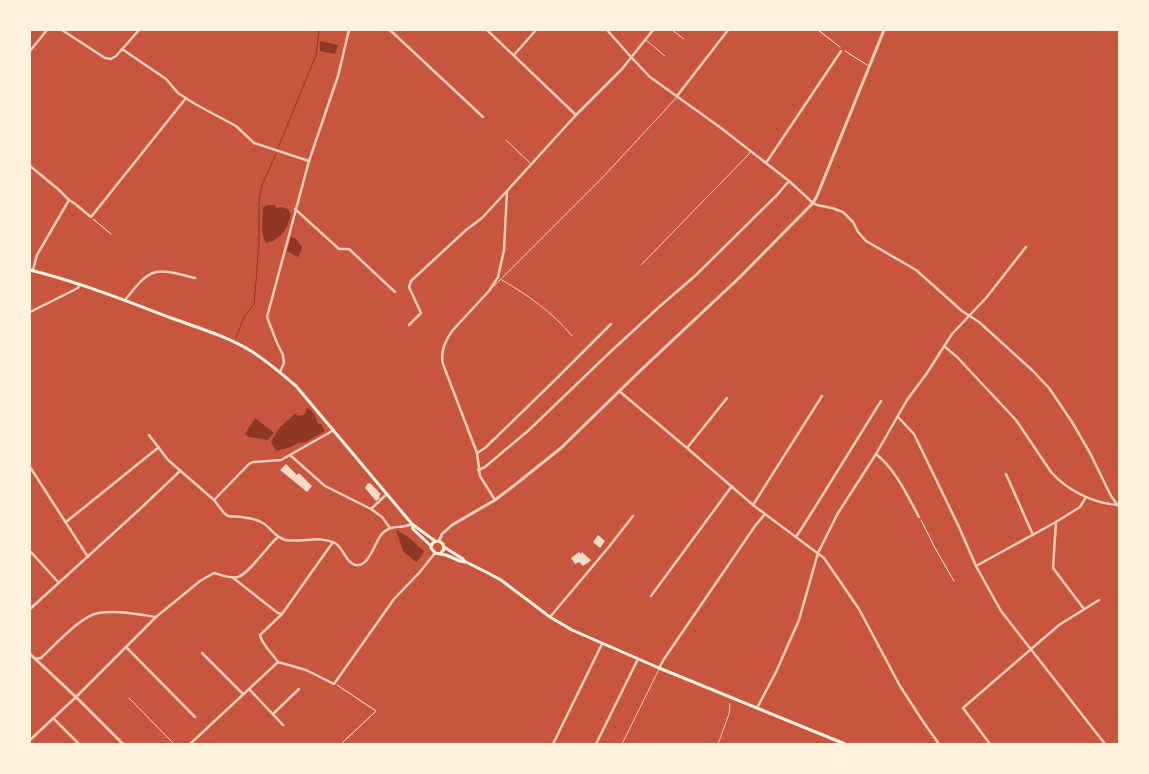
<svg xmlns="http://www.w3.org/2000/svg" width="1149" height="774" font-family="Arial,sans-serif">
	<rect width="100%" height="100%" fill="#c8553d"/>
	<!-- water -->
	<g fill="#8f3625">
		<path d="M320,41l18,4 -3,9 -15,-3z"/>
		<path d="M268,205h6l3,3 5,-1 6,2 3,5c-3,14 -10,26 -25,29 -6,-9 -3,-25 -3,-36z"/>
		<path d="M291,237l4,1 7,9 -2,7 -2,3 -11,-6z"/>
		<path d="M307,408c7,3 9,9 11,16h3l4,7 -19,11 -8,1 -7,4 -15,4 -5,-9 9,-15 16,-14 1,3 7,-1z"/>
		<path d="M255,418l19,15 -6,7 -19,-3 -4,-3z"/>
		<path d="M396,530l11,6 17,15 -3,6 -5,5 -13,-11z"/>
	</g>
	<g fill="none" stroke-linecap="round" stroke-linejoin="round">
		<!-- stream -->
		<g stroke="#8f3625" stroke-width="1">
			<path d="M278,148l38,-93 3,-25"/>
			<path d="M236,338l8,-21 10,-13 2,-22 3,-40v-42l3,-15 14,-31"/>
		</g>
	</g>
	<!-- building -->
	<g fill="#f7dbc8">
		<path d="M286,464l11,11 2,-2 13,13 -5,6 -27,-22z"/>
		<path d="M368,483l1,1 1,-1 11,11 -2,2 1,2 -4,3 -11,-13z"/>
		<path d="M598,535l7,6 -5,7 -7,-6z"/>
		<path d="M579,552l2,2 1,-2 9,8 -4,4v-1l-4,3 -4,-4 -4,2 -4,-6z"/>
	</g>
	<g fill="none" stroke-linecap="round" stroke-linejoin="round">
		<!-- path -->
		<g stroke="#fff3e0" stroke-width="1">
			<path d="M818,30l22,17"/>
			<path d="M845,51l22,14"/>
			<path d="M93,219l18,15"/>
			<path d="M921,520l14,28 19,33"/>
			<path d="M337,685l39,26 -35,33"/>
		</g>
		<!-- service -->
		<g stroke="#f1ccb7" stroke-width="1">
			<path d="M672,30l12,9"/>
			<path d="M646,40l19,16"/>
			<path d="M506,140l25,24"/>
			<path d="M641,265l108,-111 1,-3"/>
			<path d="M502,280c25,15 52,33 70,56"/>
			<path d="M492,288l112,-112 73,-79"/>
			<path d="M129,698l45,46"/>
			<path d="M622,744l37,-75"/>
			<path d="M718,744l11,-30 1,-10"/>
		</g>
		<!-- minor -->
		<g stroke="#f1ccb7" stroke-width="2.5">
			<path d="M62,30l43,28 6,1 5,-3 23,-26"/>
			<path d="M390,30l93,87"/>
			<path d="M487,30l89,85"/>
			<path d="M607,30l24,27 19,20 71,51 68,53 24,22 4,2 15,3 11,4 10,10 5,10 8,9 50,29 46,41 17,11 54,49 16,17 23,34 18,31 21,43 8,11"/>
			<path d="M122,49l44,30 12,14 17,11 41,22 18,17 55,18"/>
			<path d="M30,51l17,-21"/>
			<path d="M514,55l22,-25"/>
			<path d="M677,96l51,-66"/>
			<path d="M766,163l75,-112"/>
			<path d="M30,166l28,23 11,11 -32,55 -4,15"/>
			<path d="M69,200l5,3 17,14 95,-119"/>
			<path d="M295,209l44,40h10l46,43"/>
			<path d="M125,300c26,-33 29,-33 70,-22"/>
			<path d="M30,312l48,-24 2,-4"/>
			<path d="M409,325l12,-12 -12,-26 2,-6 55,-51 16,-12 24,-26"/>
			<path d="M944,346l13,11 59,63 35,52c17,19 42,31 67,33"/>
			<path d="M280,372l4,-9 -1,-8 -6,-12 -10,-26 42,-156 29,-85 11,-46"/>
			<path d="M619,391l68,57 66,57 71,53 35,51 41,77 24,37 15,21"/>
			<path d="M898,417l16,17 45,93 17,39 25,45 104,133"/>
			<path d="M149,435l19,25 46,40 10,13 4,3c10,1 24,1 33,6 10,5 14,16 25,18 16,3 33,-5 49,3 9,5 12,24 24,22 10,-1 16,-22 22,-30 8,-11 20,-6 31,-11"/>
			<path d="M687,448l40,-50"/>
			<path d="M477,453l8,-5 72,-70 54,-54"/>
			<path d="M876,454c20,16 31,41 43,63"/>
			<path d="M290,455l35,31 46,23 16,-15"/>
			<path d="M30,467l58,90"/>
			<path d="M478,470l7,-3 44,-37 78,-75 52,-48 37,-32 81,-80 12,-14"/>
			<path d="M1006,474l27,61"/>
			<path d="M214,500l35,-36 4,-2 28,-2 53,-30"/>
			<path d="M495,500l-15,-24 -3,-23 -34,-89c-3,-12 2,-23 9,-33l37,-40 9,-14 6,-27 3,-59 69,-76 46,-46 31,-39"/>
			<path d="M753,505l69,-109"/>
			<path d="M371,509l11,8 8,11"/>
			<path d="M66,522l93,-75"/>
			<path d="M1056,522l-3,46 31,41"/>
			<path d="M796,537l16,-25 69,-111"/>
			<path d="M30,551l29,32"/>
			<path d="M976,566l80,-44 24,-15 6,-10"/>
			<path d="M232,577l42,33 4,3 4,1 51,-72"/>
			<path d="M651,596l81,-110"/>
			<path d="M30,609l110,-100 40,-38"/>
			<path d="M550,617l58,-69 25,-32"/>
			<path d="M126,647l69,70"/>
			<path d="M202,653l41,41"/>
			<path d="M35,659l6,-1c14,-13 40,-42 57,-45 20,-3 39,1 58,4l44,-36 14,-8c7,2 17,6 24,4 12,-4 29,-31 40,-40"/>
			<path d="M278,662l28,8 28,14 60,-85 25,-26 16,-20"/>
			<path d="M278,662c-6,-9 -16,-17 -18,-27l22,-21"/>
			<path d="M659,668l5,-9 91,-133 10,-12"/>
			<path d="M249,689l34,36"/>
			<path d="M757,708l19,-36 23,-52 19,-67 20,-40 38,-59 31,-54 20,-27 25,-39 34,-36 40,-51"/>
			<path d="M273,714l26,-25"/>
			<path d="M53,718l26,26"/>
			<path d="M30,740l46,-43 80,-80"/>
			<path d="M190,744l88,-82"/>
			<path d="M553,744l49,-100"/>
			<path d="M596,744l42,-85"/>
			<path d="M990,744l-27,-36 96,-83 40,-25"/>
		</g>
		<!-- tertiary -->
		<g stroke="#f1ccb7" stroke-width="3">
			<path d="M439,541l3,-7 10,-9 43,-25 21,-16 45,-36 80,-78 99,-93 73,-74 4,-7 67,-166"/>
			<path d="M30,654l46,43 47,47"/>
		</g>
		<!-- secondary -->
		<g stroke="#fff3e0" stroke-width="3">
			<path d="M30,270c49,12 96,31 144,49 25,9 54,18 77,32 16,10 30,22 45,35l116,138 1,5 18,17"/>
			<path d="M412,524l23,17"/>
			<path d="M444,547l19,12 2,3"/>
			<path d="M441,553l3,-4 -1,-5 -4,-3c-5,0 -8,2 -8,7l4,5 11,2 14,6 6,1 20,10 15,8 49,37 22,13 87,38 186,76"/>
		</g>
	</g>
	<!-- border -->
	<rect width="1149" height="774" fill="none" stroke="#fff3e0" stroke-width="62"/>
</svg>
